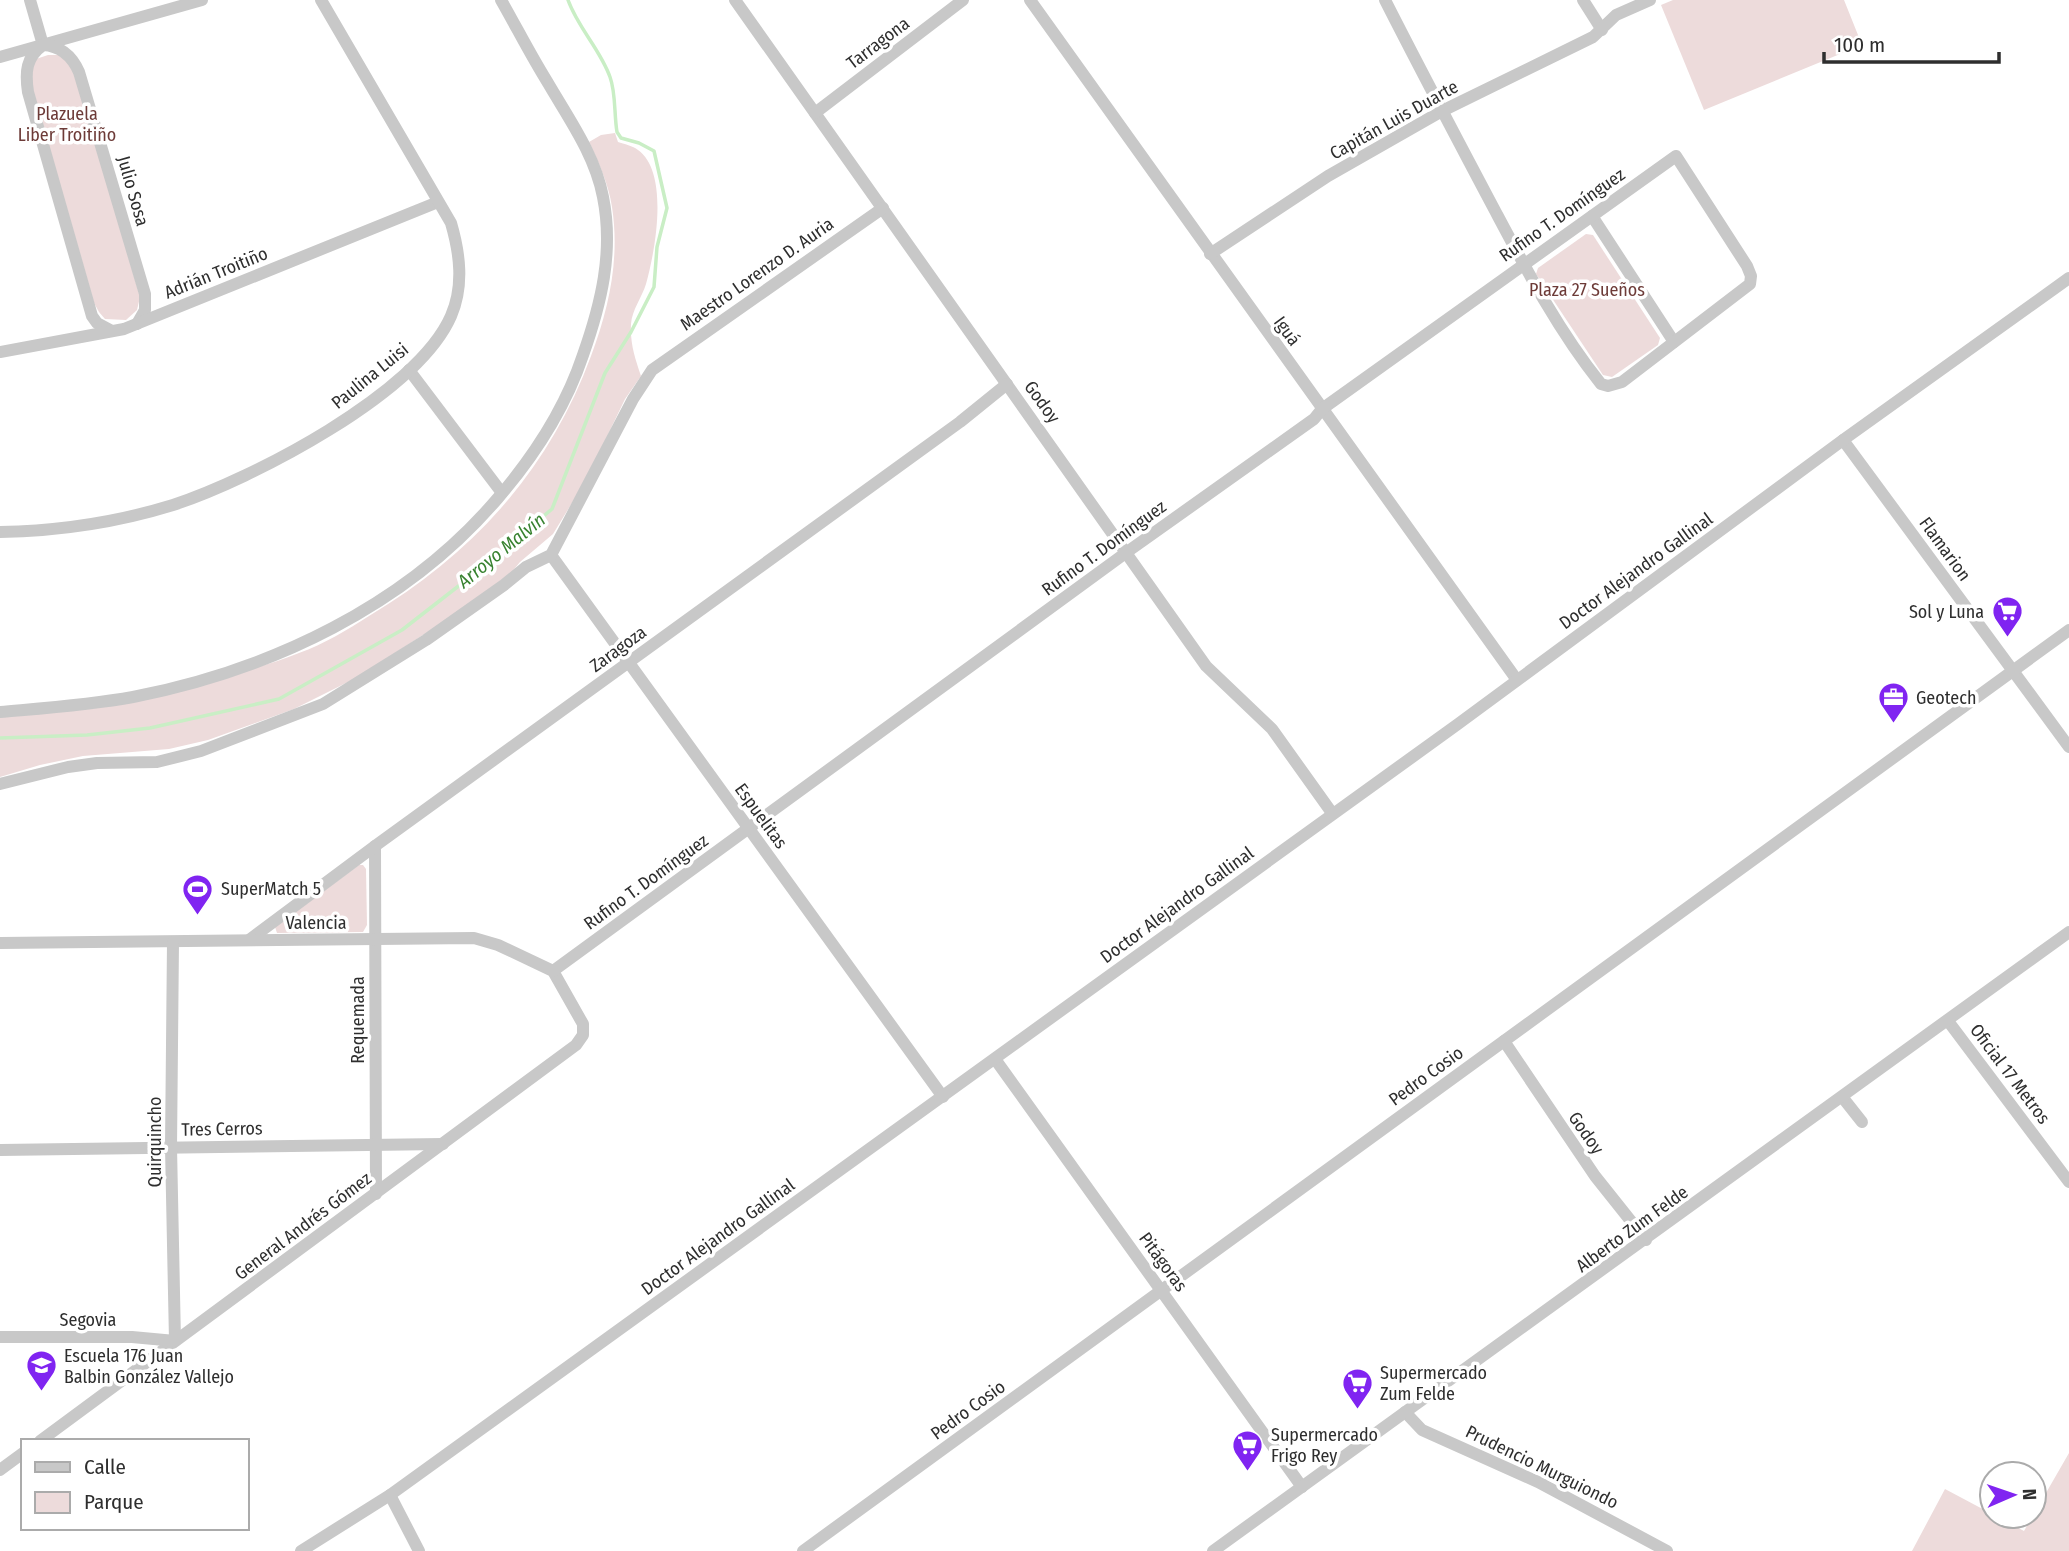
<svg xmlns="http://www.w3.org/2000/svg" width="2069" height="1551" font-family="'Fira Sans Condensed',sans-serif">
	<rect width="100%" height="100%" fill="#fff"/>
	<!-- green -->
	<g fill="#eddbdb">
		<path d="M1673,0h171l18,45 -158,65 -43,-105z"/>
		<path d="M48,55h15l9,7 68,235 -3,13 -11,10 -21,-1 -6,-7 -5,-9 -62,-216 -1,-22 5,-6z"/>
		<path d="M615,133l3,9c6,2 15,4 20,8 32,23 17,102 8,134 -4,13 -14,26 -15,40 -1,20 4,34 10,52l-16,23 -39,81 -33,54 -33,28 -9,11 -60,44 -95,61 -62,31 -86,31 -39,9 -86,7 -43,9 -40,12v-60c54,-10 107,-20 161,-30 47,-8 94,-16 138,-34 25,-9 48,-23 70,-37 104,-62 180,-146 222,-260 18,-48 29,-97 21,-149 -3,-22 -14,-46 -23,-65l12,-7z"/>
		<path d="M1586,234l7,1 67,103 -2,7 -46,32 -9,-2 -67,-101 2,-6z"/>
		<path d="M359,865h4l3,4 1,56 -4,7 -86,1 -2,-6z"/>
		<path d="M2069,1453v98h-157l33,-62 79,42z"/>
	</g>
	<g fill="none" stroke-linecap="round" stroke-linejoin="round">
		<!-- stream -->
		<path stroke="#c9eec5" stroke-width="3.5" d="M0,738l87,-3 63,-7 129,-29 123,-69 81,-63 69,-58 53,-136 26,-41 23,-45 3,-40 10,-39 -13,-57 -15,-8 -18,-5 -4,-6c-3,-17 -1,-39 -7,-55 -10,-28 -32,-49 -42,-77"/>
		<!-- minor -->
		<g stroke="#c8c8c8" stroke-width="12">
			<path d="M30,0l13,45"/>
			<path d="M735,0l471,666 66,63 60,84"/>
			<path d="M1030,0l487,680"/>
			<path d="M1583,0l19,30"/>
			<path d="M0,57l202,-57"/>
			<path d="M815,113l148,-113"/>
			<path d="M1592,216l82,126"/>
			<path d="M1210,254l118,-78 114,-65 151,-74 23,-22 34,-15"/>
			<path d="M112,331l-15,-8 -5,-7 -64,-224c-3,-20 -2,-35 15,-47 18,1 29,11 36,27l66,222v16l-8,14"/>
			<path d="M0,352l124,-23 314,-127"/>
			<path d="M409,370l93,123"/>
			<path d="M1843,440l226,307"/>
			<path d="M0,532c58,-1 118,-10 173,-27 79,-26 244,-111 278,-189 13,-30 9,-62 0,-93l-130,-223"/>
			<path d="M551,555l392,542"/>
			<path d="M0,712c45,-4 89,-7 133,-15 138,-27 273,-91 365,-199 37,-43 67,-89 85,-143 18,-51 31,-103 20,-158 -8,-42 -34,-78 -55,-114 -17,-27 -31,-55 -47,-83"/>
			<path d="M0,784l68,-17 29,-4 60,-1 44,-11 122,-47 103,-64 78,-55 22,-18 25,-12 82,-156 19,-29 231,-162"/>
			<path d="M375,846l1,348"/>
			<path d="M249,940l126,-94 585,-424 47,-38"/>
			<path d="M0,943l474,-5 24,7 55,26 30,53v11l-7,10 -536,396"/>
			<path d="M553,971l574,-419 187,-133 8,-10 354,-253 71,110 4,10 -1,8 -128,98 -14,4 -7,-2c-44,-55 -76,-117 -109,-179 -36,-68 -72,-136 -107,-205"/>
			<path d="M1948,1021l121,161"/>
			<path d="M1504,1041l91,135 51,64"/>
			<path d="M995,1059l307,428"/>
			<path d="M1843,1098l19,24"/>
			<path d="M0,1150l443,-6"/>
			<path d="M0,1337h132l43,4 -4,-194 2,-205"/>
			<path d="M1405,1412l17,18 116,52 129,69"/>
			<path d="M0,1470l23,-17"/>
			<path d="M390,1495l29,56"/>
			<path d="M301,1551l89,-56 1068,-771 385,-284 226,-162"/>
			<path d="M803,1551l1266,-921"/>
			<path d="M1213,1551l856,-619"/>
		</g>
	</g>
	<!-- icons -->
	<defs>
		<symbol id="supermarket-pin" viewBox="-11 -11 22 30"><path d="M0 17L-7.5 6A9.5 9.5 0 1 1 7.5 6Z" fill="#8024f1" stroke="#fff"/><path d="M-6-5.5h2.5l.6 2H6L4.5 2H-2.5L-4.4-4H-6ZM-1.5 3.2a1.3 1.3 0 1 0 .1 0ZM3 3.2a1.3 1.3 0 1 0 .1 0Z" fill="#fff"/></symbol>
		<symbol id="office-pin" viewBox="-11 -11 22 30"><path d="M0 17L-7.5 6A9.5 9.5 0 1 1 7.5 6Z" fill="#8024f1" stroke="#fff"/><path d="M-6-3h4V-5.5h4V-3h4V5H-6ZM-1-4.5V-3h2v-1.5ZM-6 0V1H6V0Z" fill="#fff"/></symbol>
		<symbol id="stadium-pin" viewBox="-11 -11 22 30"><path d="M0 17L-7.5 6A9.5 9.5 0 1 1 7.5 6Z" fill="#8024f1" stroke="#fff"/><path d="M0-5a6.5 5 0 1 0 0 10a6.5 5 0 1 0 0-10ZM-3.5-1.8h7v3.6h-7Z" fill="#fff"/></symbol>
		<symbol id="school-pin" viewBox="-11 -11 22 30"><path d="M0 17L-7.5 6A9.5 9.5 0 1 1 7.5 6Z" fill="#8024f1" stroke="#fff"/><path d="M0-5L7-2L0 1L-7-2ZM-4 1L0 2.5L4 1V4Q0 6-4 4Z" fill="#fff"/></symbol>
	</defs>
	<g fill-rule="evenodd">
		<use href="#supermarket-pin" x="1990" y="594" width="35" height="47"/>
		<use href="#office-pin" x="1876" y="680" width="35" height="47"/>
		<use href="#stadium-pin" x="180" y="872" width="35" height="47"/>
		<use href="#school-pin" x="24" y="1348" width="35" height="47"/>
		<use href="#supermarket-pin" x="1340" y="1366" width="35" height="47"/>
		<use href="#supermarket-pin" x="1230" y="1428" width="35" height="47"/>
	</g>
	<g text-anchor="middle" stroke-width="7" stroke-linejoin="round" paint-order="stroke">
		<!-- street labels -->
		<g font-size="18" fill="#2e2e2e" stroke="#fff">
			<text transform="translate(878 43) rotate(-37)" y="6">Tarragona</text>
			<text transform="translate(1394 120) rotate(-29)" y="6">Capitán Luis Duarte</text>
			<text transform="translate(133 191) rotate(74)" y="6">Julio Sosa</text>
			<text transform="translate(1562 215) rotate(-35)" y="6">Rufino T. Domínguez</text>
			<text transform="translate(216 273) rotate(-22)" y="6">Adrián Troitiño</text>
			<text transform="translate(757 274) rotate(-35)" y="6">Maestro Lorenzo D. Auria</text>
			<text transform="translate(1287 331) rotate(54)" y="6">Iguá</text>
			<text transform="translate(370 376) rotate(-39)" y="6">Paulina Luisi</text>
			<text transform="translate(1042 402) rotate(54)" y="6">Godoy</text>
			<text transform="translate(1104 548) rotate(-36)" y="6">Rufino T. Domínguez</text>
			<text transform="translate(1945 549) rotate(54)" y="6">Flamarion</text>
			<text transform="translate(1636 571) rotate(-36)" y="6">Doctor Alejandro Gallinal</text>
			<text transform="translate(618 649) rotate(-36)" y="6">Zaragoza</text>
			<text transform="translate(761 816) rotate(54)" y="6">Espuelitas</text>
			<text transform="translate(646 882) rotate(-36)" y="6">Rufino T. Domínguez</text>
			<text transform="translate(1177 905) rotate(-36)" y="6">Doctor Alejandro Gallinal</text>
			<text x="316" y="929">Valencia</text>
			<text transform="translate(358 1020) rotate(-90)" y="6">Requemada</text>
			<text transform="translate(2010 1074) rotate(53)" y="6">Oficial 17 Metros</text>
			<text transform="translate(1426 1076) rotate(-36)" y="6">Pedro Cosio</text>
			<text transform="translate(222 1129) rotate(-1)" y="6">Tres Cerros</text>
			<text transform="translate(1586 1133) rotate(55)" y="6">Godoy</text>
			<text transform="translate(155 1142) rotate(-90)" y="6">Quirquincho</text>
			<text transform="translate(303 1226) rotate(-37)" y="6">General Andrés Gómez</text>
			<text transform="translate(1632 1229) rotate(-36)" y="6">Alberto Zum Felde</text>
			<text transform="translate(718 1237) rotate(-36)" y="6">Doctor Alejandro Gallinal</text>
			<text transform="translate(1163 1262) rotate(54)" y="6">Pitágoras</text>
			<text x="88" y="1326">Segovia</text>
			<text transform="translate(968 1410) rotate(-36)" y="6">Pedro Cosio</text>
			<text transform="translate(1542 1467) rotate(26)" y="6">Prudencio Murguiondo</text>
		</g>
		<!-- park labels -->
		<g font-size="18" fill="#6d3b38" stroke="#fff">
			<text x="67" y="120">Plazuela<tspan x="67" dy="21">Liber Troitiño</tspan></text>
			<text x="1587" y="296">Plaza 27 Sueños</text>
		</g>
		<!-- poi labels -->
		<g font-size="18" fill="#2e2e2e" stroke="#fff" text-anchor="start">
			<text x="1984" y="618" text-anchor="end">Sol y Luna</text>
			<text x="1916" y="704">Geotech</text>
			<text x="221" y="895">SuperMatch 5</text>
			<text x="64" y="1362">Escuela 176 Juan<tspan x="64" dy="21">Balbin González Vallejo</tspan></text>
			<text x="1380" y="1379">Supermercado<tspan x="1380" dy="21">Zum Felde</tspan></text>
			<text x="1271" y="1441">Supermercado<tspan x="1271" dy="21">Frigo Rey</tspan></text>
		</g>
		<!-- water labels -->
		<g font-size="19" font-style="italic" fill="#388230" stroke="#fff">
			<text transform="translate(501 550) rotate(-39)" y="7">Arroyo Malvín</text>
		</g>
	</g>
	<!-- legend -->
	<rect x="21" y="1439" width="228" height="91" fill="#ffffff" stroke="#ababab" stroke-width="2"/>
	<rect x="35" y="1462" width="35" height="10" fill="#c8c8c8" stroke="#ababab" stroke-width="2"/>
	<text x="84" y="1474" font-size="21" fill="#2e2e2e">Calle</text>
	<rect x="35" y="1492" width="35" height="21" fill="#eddbdb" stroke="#ababab" stroke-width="2"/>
	<text x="84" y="1509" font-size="21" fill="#2e2e2e">Parque</text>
	<!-- north arrow -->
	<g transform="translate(2013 1495) rotate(88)"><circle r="33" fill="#ffffff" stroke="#ababab" stroke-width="2"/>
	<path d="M0-5L12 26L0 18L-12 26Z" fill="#8024f1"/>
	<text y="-10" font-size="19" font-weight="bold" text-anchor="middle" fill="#2e2e2e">N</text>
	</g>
	<!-- scale -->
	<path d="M1824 52v10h175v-10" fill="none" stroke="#2e2e2e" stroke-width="3.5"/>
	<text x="1834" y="52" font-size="21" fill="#2e2e2e" stroke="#ffffff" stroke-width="5" paint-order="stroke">100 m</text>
</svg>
